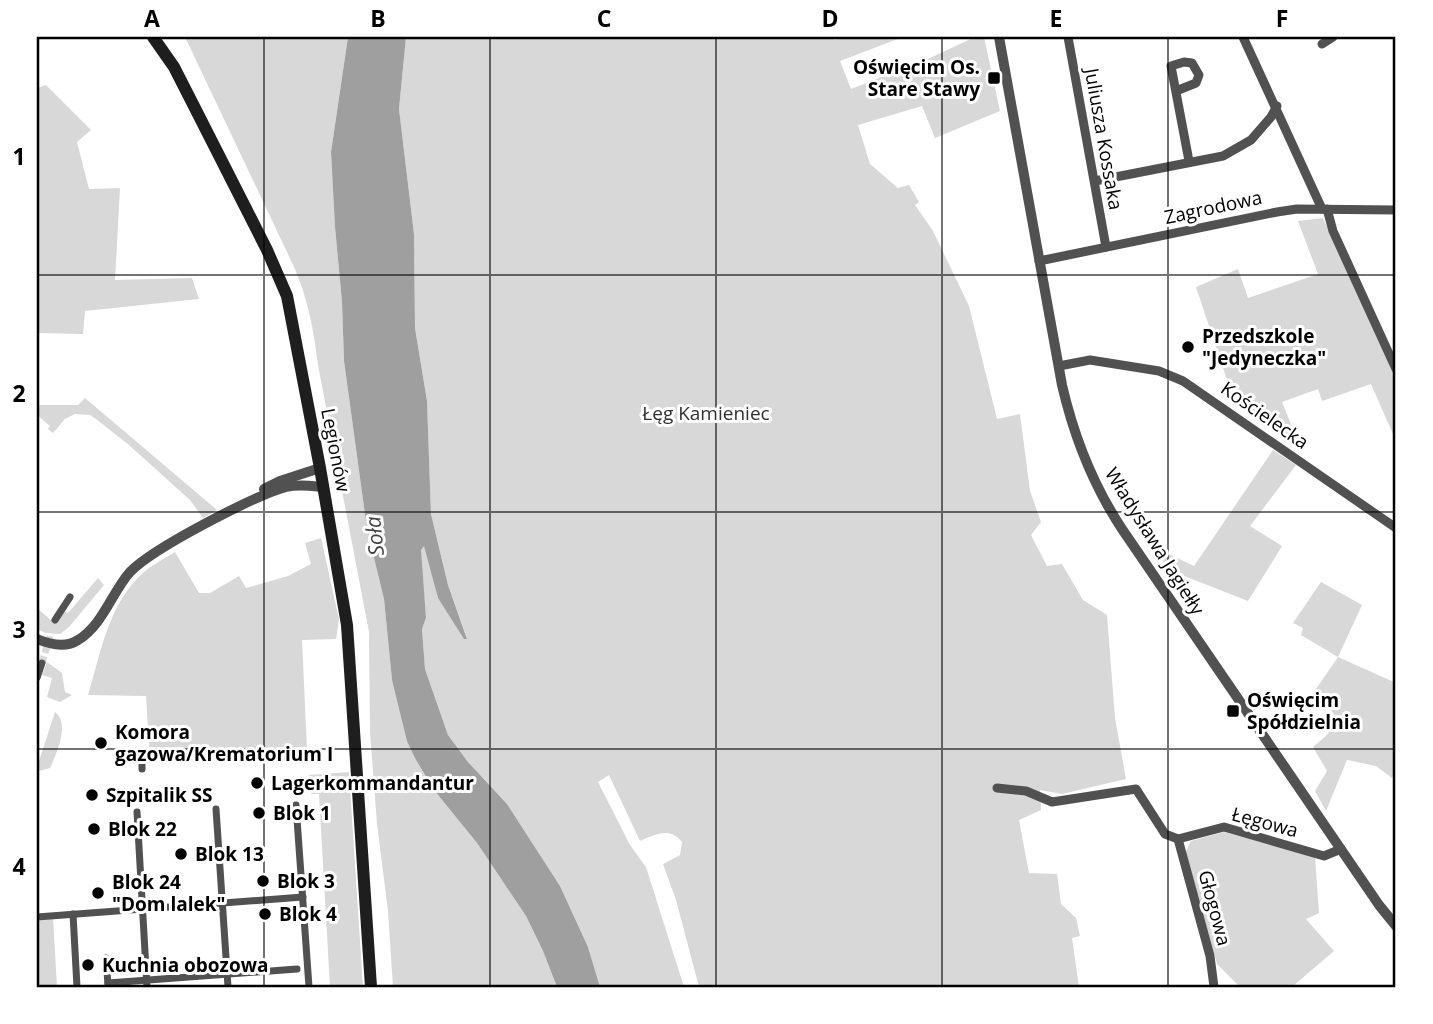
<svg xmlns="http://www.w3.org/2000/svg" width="1433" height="1024" font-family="'Open Sans',sans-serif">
	<rect width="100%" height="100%" fill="#fff"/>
	<!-- green -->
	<g fill="#d8d8d8">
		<path d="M185,37h163l-17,115 4,75 7,75 2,59 23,168 17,70 8,81 24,80 18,30 43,53 49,73 17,35 14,36h-164l-5,-76 -11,-87 -7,-92 -1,-100 -51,-267c-4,-34 -10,-65 -23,-96z"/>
		<path d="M406,37h427l2,3 6,-3h62l-63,24 11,28 79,-31 45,-21h9l16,74 -65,27 -13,-32 -64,19 12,39 28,24 11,-3 10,17 -4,3 18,26 36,75 28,113 23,-5 10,77 11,31 -10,13 16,31 15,-2 21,36 24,15 8,103 11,61 -64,15 -22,-4 1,20 -22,10 10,53 28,1 4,30 15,14 4,18 -8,2 7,49h-380l-23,-87 -13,-36 17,-9 2,-13c-12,-15 -26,-8 -42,-1l-31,-66 -11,7 32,63 16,22 38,120h-84l-12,-40 -28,-61 -53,-82 -39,-42 -20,-27 -23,-66 -3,-40 4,-11 -6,-69 5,-4 13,53 29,40 -19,-53 -17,-71 -4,-113 -12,-73 -1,-94 -15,-125z"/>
		<path d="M46,85l45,45 -14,12 12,47 31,-1 -5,92 77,-2 7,21 -114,12 -2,23 -46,-1v-245z"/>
		<path d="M1323,218l73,160v63l-25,-57 -49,17 -4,-12 -36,13 18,45 -65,-43 -39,-117 42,-18 10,29 70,-24 -20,-53z"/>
		<path d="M85,398l132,112 -14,8 -13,-18 -61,-55 -33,-26 -6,-4 -15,-1 -10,5 -12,14 -5,-4 2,-3 -13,-11v-10h41z"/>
		<path d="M1273,450l23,15 -46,61 32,20 -34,55 -79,-31 -15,-23 40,19z"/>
		<path d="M321,538l18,81 -3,20 -34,1 5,109 -2,6 -142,8 -1,-3 -12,-1 -4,-63 -58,-1c13,-42 20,-91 55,-122 9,-8 21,-14 32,-21l24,41h11l29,-17 7,12 42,-12 23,-12 -6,-21z"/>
		<path d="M98,578l6,7 -35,42 -9,7 -14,-1 -9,-4v-21l16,14 10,-12 5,3z"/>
		<path d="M1321,582l41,23 -24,52 58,26v89l-4,6 -16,-12 -29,-6 -21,51 -11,-20 12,-20 -14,-24 13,-11 12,-16 -22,-31 22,-32 -37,-22 2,-7 -10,-5z"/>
		<path d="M47,662l15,11 3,19 7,3 -12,7 -13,-5 5,-19 -10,-3z"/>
		<path d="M55,712c15,11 2,41 -5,56l-11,3 -2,-1v-9h2z"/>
		<path d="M349,772l14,215h-33l-11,-193h-8l-2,-19z"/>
		<path d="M1224,832l91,25 4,56 -13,6 28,32 -42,36h-52l-23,-23 -32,-111 6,-12z"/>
		<path d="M53,918l4,69h-20v-67z"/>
	</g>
	<!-- water -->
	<path fill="#9f9f9f" d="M348,37h58l-7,72 15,125 1,94 12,73 4,113 17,71 19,54h-3l-26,-41 -14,-52 -3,4 5,68 -4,11 3,40 23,66 20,27 39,42 53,82 28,61 12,40h-43l-14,-36 -17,-35 -49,-73 -43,-53 -18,-30 -9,-19 -15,-61 -8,-81 -17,-70 -23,-168 -2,-59 -7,-75 -4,-75z"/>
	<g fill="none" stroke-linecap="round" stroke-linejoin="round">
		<!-- pedestrian-tunnel -->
		<path stroke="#d9d9d9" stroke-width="7" stroke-dasharray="7 3.5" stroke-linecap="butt" d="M42,663l13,-43"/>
		<!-- pedestrian -->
		<g stroke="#515151" stroke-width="7">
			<path d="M55,620l15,-23"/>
			<path d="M37,678l5,-15"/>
			<path d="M142,762v7"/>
			<path d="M296,805l13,182"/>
			<path d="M216,809l12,178"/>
			<path d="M137,812l10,175"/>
			<path d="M73,914l4,73"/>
			<path d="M37,917l266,-20"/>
			<path d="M106,958l2,27"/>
			<path d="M108,983l189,-14"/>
		</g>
		<!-- minor -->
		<g stroke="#515151" stroke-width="9">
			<path d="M1068,37l38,210"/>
			<path d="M1243,37l79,172"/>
			<path d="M1322,44l11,-7"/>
			<path d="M1176,91l20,-8 3,-8 -7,-12 -8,-1 -13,4 18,95"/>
			<path d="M1095,181l128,-25 28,-16 20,-23 6,-11"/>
			<path d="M1327,209l6,22 63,138"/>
			<path d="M1039,261l238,-49 20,-3 99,1"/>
			<path d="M1059,366l31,-6 69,11 24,10 213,147"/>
			<path d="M997,788l29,3 26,11 84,-13 29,45 13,5 46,-12 100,29 17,-7"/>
			<path d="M1178,839l32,117 4,31"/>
		</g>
		<!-- tertiary -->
		<g stroke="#515151" stroke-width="10">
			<path d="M999,37l63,348c12,52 31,100 60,144l257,376 17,21"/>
			<path d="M264,489l16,-8 40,-13"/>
			<path d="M37,639c12,5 29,9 41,1 25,-15 34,-48 52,-68 23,-24 124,-76 156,-85 13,-3 25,-1 38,0"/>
		</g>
		<!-- secondary -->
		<path stroke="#1e1e1e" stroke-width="12" d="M153,37l21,30 25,49 68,134 20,46 33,172 27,157 24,362"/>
	</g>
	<!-- grid -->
	<path fill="none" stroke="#000" stroke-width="2" stroke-opacity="0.55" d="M264,37v950M490,37v950M716,37v950M942,37v950M1168,37v950M37,275h1359M37,512h1359M37,749h1359"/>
	<!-- markers -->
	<g fill="#000" stroke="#fff" stroke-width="2.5">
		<rect x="987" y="71" width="14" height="14" rx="3.5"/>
		<circle cx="1188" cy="347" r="7"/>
		<rect x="1226" y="704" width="14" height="14" rx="3.5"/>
		<circle cx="101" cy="743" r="7"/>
		<circle cx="257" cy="783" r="7"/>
		<circle cx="92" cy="795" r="7"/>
		<circle cx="259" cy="813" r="7"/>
		<circle cx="94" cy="829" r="7"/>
		<circle cx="181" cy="854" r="7"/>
		<circle cx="263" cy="881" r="7"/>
		<circle cx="98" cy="893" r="7"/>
		<circle cx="265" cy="914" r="7"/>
		<circle cx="88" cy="965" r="7"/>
	</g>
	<g text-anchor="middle" stroke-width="6" stroke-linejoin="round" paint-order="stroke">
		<!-- poi labels -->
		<g font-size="19" font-weight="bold" fill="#000" stroke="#fff" text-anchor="start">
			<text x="980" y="74" text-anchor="end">Oświęcim Os.<tspan x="980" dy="22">Stare Stawy</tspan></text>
			<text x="1202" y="343">Przedszkole<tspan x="1202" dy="22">"Jedyneczka"</tspan></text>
			<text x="1247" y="707">Oświęcim<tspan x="1247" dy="22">Spółdzielnia</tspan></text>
			<text x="115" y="739">Komora<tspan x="115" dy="22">gazowa/Krematorium I</tspan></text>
			<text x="271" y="790">Lagerkommandantur</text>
			<text x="106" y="802">Szpitalik SS</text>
			<text x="273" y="820">Blok 1</text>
			<text x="108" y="836">Blok 22</text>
			<text x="195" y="861">Blok 13</text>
			<text x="277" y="888">Blok 3</text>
			<text x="112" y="889">Blok 24<tspan x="112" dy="22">"Dom lalek"</tspan></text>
			<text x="279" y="921">Blok 4</text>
			<text x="102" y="972">Kuchnia obozowa</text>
		</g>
		<!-- street labels -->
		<g font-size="19" fill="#000" stroke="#fff">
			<text transform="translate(1104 139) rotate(80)" y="7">Juliusza Kossaka</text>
			<text transform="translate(1213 207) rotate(-12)" y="7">Zagrodowa</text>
			<text transform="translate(1265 415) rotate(35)" y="7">Kościelecka</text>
			<text transform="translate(336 450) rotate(79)" y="7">Legionów</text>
			<text transform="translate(1155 541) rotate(58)" y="7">Władysława Jagiełły</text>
			<text transform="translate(1265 822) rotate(15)" y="7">Łęgowa</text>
			<text transform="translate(1215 908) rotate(75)" y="7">Głogowa</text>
		</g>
		<!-- park labels -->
		<g font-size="19" fill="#2f2f2f" stroke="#fff">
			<text x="706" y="420">Łęg Kamieniec</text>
		</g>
		<!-- water labels -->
		<g font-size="21" font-style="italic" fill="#404040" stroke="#fff">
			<text transform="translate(375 536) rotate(-96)" y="7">Soła</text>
		</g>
	</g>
	<!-- border -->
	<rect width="1433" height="1024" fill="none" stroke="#ffffff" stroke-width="77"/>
	<rect x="38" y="38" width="1356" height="948" fill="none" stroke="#000" stroke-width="2.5"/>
	<g font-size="23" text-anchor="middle" font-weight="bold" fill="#000">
		<text x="152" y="27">A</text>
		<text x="378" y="27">B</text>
		<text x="604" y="27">C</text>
		<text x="830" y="27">D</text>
		<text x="1056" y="27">E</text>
		<text x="1282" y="27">F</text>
		<text x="19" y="165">1</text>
		<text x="19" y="402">2</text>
		<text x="19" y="638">3</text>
		<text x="19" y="875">4</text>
	</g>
</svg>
